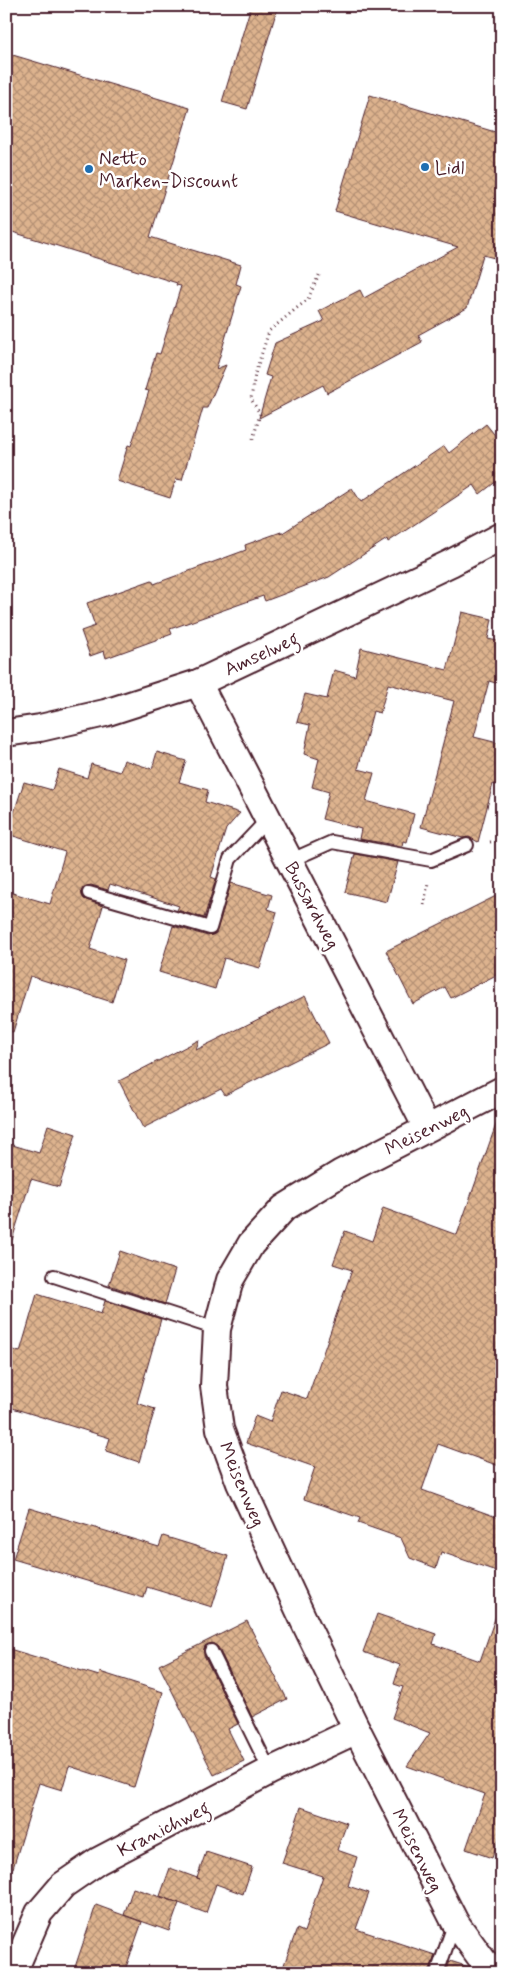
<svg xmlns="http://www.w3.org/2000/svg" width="508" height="1979" font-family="Mynerve,sans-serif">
	<defs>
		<pattern id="building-cross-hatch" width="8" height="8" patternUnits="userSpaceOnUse" patternTransform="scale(1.25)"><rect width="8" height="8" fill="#ddb38e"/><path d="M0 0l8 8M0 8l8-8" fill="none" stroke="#b59174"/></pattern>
	</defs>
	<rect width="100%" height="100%" fill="#fff"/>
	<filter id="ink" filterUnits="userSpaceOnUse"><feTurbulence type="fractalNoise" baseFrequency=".02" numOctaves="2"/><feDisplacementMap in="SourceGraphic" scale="10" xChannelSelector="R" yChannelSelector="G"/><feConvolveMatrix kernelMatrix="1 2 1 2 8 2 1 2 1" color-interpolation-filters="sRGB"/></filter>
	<g filter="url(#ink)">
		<!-- building -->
		<g fill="url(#building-cross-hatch)" stroke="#4a1f2b">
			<path d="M251,6h27l-31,103 -25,-7z"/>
			<path d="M6,53l184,55 -40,129 91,28 -5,19 5,2 -25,83 10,-4 -19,43h-4l-21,72 -6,-1 -6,19 -53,-17 11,-36 3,1 18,-55 -4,-1 11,-37 4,1 21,-68 -5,-1 1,-2 -171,-53z"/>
			<path d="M370,95l132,39v126l-19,-5 -16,53 -49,27 4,7 -95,51 -4,-8 -64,33 12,-41 -6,-2 10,-32 49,-22 -5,-10 41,-21 4,8 94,-51 -123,-36z"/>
			<path d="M486,424l16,20v33l-22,17 -6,-9 -86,57 -1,-3 -58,38 -64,24 -2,-5 -93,33 2,5 -66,24 -2,-7 -14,5 -9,-25 14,-5 -8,-23 65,-23 2,4 92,-34 -1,-5 36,-13v2l71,-46 9,14 83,-56 5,7z"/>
			<path d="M462,612l30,7 -4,20 14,3v43l-13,-4 -15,56 28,7v23l-5,18 -4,-1 -15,58 -9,-5 -6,1 -42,-11 33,-126 -66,-17 -8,29 -7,-2 -15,58 16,4 -8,28 48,13 -7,28 -4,-1 -1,5 -43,-7 2,-10 -39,-10 7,-27 -17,-5 7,-28 -15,-5 6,-29 -13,-3 8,-28 22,5 7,-29 21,6 6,-28 86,22z"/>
			<path d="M157,752l29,9 -7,21 29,8 -3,12 35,11 -14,16 -15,48 5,2 -12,39 -27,-8 2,-4 -69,-22 -2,6 -17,-5 -7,2 -3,4 3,8 19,7 -13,43 34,11 -12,42 -82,-26 -17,56 -7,-1v-140l44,13 15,-52 -58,-18 17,-52 28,8 7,-21 28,9 4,-14 29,8 4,-12 28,9z"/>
			<path d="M355,854l43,8 -11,40 -42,-10z"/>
			<path d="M231,883l41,12 -4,14 9,3 -17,56 -36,-10 -9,31 -56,-17 14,-46 35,10 8,-3z"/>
			<path d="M502,893v79l-51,26 -6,-11 -32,17 -27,-53z"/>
			<path d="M305,996l24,47 -104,52 -4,-6 -78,39 -24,-47 80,-41 -3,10z"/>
			<path d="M498,1119l4,1v347l-64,-23 -16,46 80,29v54l-61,-21 -5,16 -26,-10 -9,-20 -43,-15 2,-5 -56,-19 11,-32 -69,-24 9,-27 15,6 11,-32 26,9 45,-129 -19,-6 12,-33 27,10 11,-33 74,27z"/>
			<path d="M48,1125l28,9 -17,53 -28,-8 -19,61 -6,-1v-96l33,10z"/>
			<path d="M120,1251l55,19 -10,34 -56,-19z"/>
			<path d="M37,1294l64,20 4,-13 56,18 -24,84 18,6 -16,53 -33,-11 4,-13 -104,-32v-58l14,4z"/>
			<path d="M29,1508l130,39 4,-11 65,20 -16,51 -65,-20 -3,11 -131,-39z"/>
			<path d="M498,1610l4,1v219l-10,28 -26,-9 19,-55 -78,-28 23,-33 -38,-15 11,-31 -9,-3 6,-19 -37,-13 14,-38 59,20 -3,10 47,17z"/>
			<path d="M247,1621l40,78 -35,18 -34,-70 -6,-4 -7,3 -1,9 34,69 -10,5 16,32 -30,14 -55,-110z"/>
			<path d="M6,1648l93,28 1,-4 63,20 -29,95 -65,-21 -7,24 -23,-7 -26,85 -7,-1z"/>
			<path d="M301,1807l46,16 -10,27 20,7 -9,29 21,7 -13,36 79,26 -6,18h-148l16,-44 7,3 19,-56 -41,-13z"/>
			<path d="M206,1852l46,15 -9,27 -27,-10 -10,29 -46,-17 10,-28 30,11 -3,-1z"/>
			<path d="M133,1888l46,15 -10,28 -45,-16z"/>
			<path d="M96,1905l46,17 -18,51h-51z"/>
			<path d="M450,1961l19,6 3,6h-26z"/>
		</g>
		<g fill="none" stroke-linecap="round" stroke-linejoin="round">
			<defs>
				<g id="service">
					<path d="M289,861l43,-19 99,18 36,-15"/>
					<path d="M89,893l121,35 20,-69 38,-40"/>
					<path d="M54,1276l163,53"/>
					<path d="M211,1651l59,120"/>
					<path d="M437,1973l18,-51"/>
				</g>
				<g id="minor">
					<path d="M198,683l229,445"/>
					<path d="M6,733l34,-5 65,-15 93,-30 253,-120 51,-27"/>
					<path d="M13,1973l26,-60 24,-28 35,-24 172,-90 87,-41"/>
					<path d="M492,1973l-37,-51 -98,-192 -52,-107 -65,-140 -20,-54 -6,-43 3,-57 13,-49 21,-36 33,-36 57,-35 161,-83"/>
				</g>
			</defs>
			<!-- service casing -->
			<use href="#service" stroke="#4a1f2b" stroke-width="16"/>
			<!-- minor casing -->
			<use href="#minor" stroke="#4a1f2b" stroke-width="30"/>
			<!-- path -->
			<g stroke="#4a1f2b" stroke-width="3" stroke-dasharray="1 4" stroke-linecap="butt">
				<path d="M253,439l7,-25 -9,-15 4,-25 14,-43 39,-32 11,-24"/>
				<path d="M490,842l8,-1"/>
				<path d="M424,905l4,-22"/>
			</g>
			<!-- service -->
			<use href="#service" stroke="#fff" stroke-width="12"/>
			<!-- minor -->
			<use href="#minor" stroke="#fff" stroke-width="26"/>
		</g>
	</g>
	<!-- markers -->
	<g fill="#1f6fb2" stroke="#fff" stroke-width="2">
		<circle cx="425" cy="167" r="5"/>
		<circle cx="89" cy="169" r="5"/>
	</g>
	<g text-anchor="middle" stroke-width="5" stroke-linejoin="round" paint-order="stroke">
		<!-- poi labels -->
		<g font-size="19" fill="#4a1f2b" stroke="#fff" text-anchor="start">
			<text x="99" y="165">Netto<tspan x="99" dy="22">Marken-Discount</tspan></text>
			<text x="435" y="174">Lidl</text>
		</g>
		<!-- street labels -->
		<g font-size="19" fill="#4a1f2b" stroke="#fff">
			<text transform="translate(261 653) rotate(-25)" y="7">Amselweg</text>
			<text transform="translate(313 905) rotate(62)" y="7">Bussardweg</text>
			<text transform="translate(426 1129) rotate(-27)" y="7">Meisenweg</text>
			<text transform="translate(243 1484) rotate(67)" y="7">Meisenweg</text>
			<text transform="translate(163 1828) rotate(-27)" y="7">Kranichweg</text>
			<text transform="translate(418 1850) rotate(63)" y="7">Meisenweg</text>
		</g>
	</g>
	<!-- margin -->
	<rect width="508" height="1979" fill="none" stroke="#fff" stroke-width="25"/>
	<rect x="12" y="12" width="483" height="1954" fill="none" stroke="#4a1f2b" stroke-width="2" filter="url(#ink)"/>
</svg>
